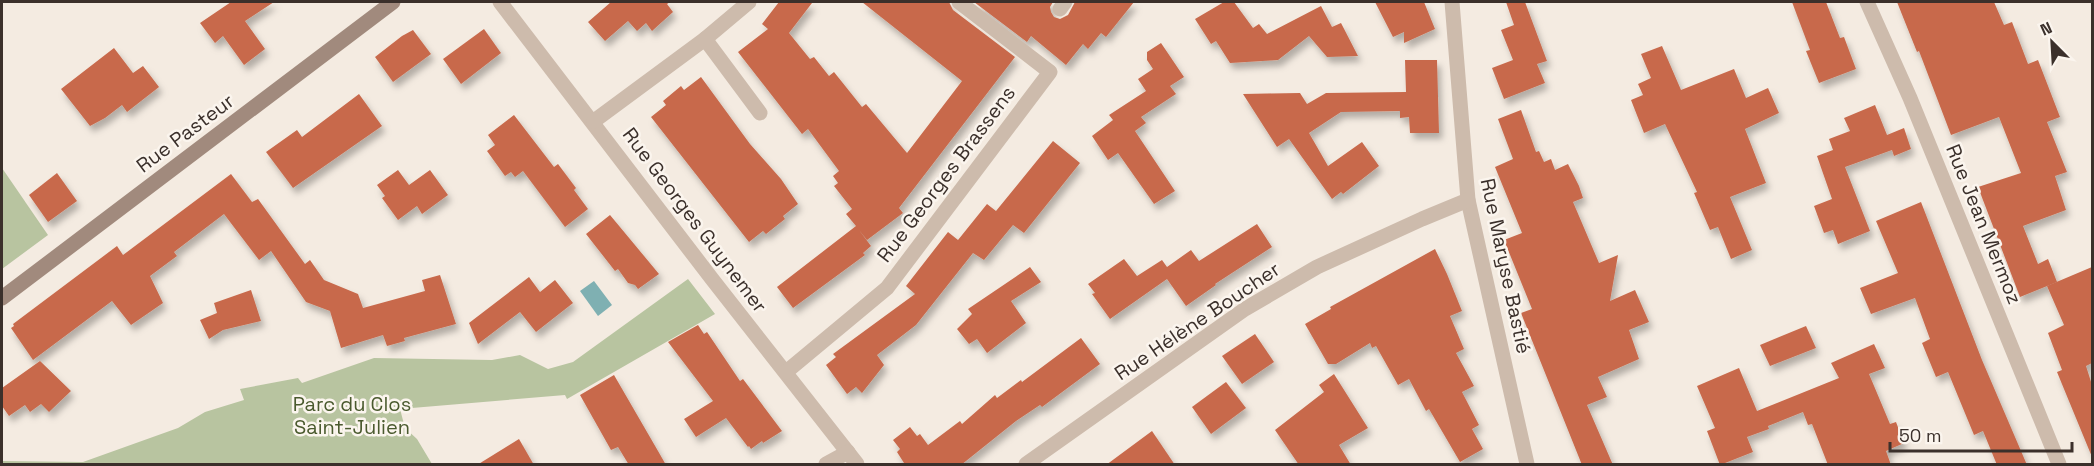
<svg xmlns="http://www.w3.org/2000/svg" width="2094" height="466" font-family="'Space Grotesk',sans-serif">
	<defs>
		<filter id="shadow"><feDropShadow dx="3.5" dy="6" stdDeviation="3" flood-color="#0004"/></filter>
	</defs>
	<rect width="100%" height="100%" fill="#f4ebe1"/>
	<!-- green -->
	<g fill="#b8c4a0">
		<path d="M2,168l46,67 -46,34z"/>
		<path d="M688,279l27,35 -148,85 -2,-4 -165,14 5,19 12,11 15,25h-430v-3l81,1 95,-34 27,-16 39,-12 -4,-11 58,-11 4,5 72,-25 118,2 28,-5 28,14 25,-7z"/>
	</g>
	<!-- water -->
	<path fill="#7fb0b2" d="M594,281l18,24 -14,11 -18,-25z"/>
	<!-- building -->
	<g fill="#c8694b" filter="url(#shadow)">
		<path d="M231,2h43l-29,19 20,28 -21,16 -21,-29 -8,7 -15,-20z"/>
		<path d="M611,2h59l-3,2 6,8 -21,19 -6,-8 -9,8 -9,-10 -23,20 -17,-19z"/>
		<path d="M779,2l33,1 -23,30 21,26 4,-2 15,19 5,-4 28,35 4,-3 41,49 55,-72 -100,-79h87l4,8 62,47 -116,151 4,5 -36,27 -8,-10 12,16 -8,7 2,2 -72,53 -16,-21 79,-61 -10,-12 6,-5 -18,-23 4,-3 -5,-7 6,-5 -31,-42 -6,5 -64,-82 30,-23 -6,-5z"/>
		<path d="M974,2h79l-3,5 1,5 3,5 6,2 8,-4 7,-13h59l-28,35 -5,-4 -13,16 -5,-5 -17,21 -35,-29 -4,6z"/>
		<path d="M1224,2h10l19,26 6,-4 8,10 54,-28 11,21 9,-4 17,33 -31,1 -18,-21 -31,24 -48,3 -14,-22 -5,3 -16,-25z"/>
		<path d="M1375,2h49l11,27 -31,14v-11l-11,5z"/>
		<path d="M1506,2h19l22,59 -10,3 8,19 -41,16 -12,-31 21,-8 -12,-30 13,-5z"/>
		<path d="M1792,2h34l14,36 4,-1 12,32 -37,14 -13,-32 4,-1z"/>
		<path d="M1897,2h97l10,23 8,-3 16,42 10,-4 22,57 -13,5 20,50 -12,4 11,34 -43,16 15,38 10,-5 9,23 -37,15 -42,-110 43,-14 -22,-56 -48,18 -32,-84 -2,1z"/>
		<path d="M484,29l17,24 -40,31 -18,-25z"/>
		<path d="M413,30l18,24 -38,28 -18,-25 27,-21z"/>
		<path d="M1161,43l23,34 -14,9 6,8 -35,23 5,6 -11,8 40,60 -21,13 -36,-51 -10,7 -16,-24 21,-16 -4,-5 37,-24 -8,-12 15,-10 -6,-9v-8z"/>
		<path d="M1662,46l19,44 53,-21 12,29 22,-10 11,25 -34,16 21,54 -36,14 22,53 -21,9 -13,-32 -8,3 -16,-37 3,-1 -32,-68 -21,9 -13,-33 12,-5 -5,-11 13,-6 -10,-24z"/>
		<path d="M114,48l19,25 10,-7 16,21 -32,25 -5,-7 -17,13 -15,8 -29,-37z"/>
		<path d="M1405,60h32l2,73h-29l-1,-16 -9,1v-7l-59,1 -32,21 19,33 34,-24 17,24 -36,28 -2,-2 -9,7 -43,-60 -12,8 -34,-53 57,-1 7,11 19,-11 80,-1z"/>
		<path d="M701,77l49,67 31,35 17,25 -15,12 2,3 -19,15 -3,-3 -14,11 -98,-125 15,-12 -3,-4 18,-15 3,4z"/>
		<path d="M359,94l23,32 -89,62 -27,-36 31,-22 5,7z"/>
		<path d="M1875,105l12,30 17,-7 7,21 -17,7 -2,-6 -47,17 25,64 -32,13 -5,-14 -9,3 -10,-27 18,-7 -15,-43 16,-6 -4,-11 21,-8 -6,-13z"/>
		<path d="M1521,110l15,42 3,-1 5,11 7,-3 4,11 13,-6 11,22 4,12 -10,4 26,61 19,-8 -8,46 25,-11 14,32 -20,8 10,29 -41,18 9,20 -20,8 26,60h-31l-61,-152 11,-4 -28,-69 18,-7 -27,-66 18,-8 -15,-40z"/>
		<path d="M514,115l40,52 4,-3 18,24 -2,2 14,19 -23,18 -42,-56 -8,6 -4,-5 -6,4 -18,-25 8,-6 -7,-10z"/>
		<path d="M1053,141l27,22 -56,70 -11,-8 -29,35 -11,-7 -57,72 -39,30 7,10 -22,28 -6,-6 -9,7 -21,-29 10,-8 -3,-3 82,-60 -9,-8 42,-54 10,8 29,-36 9,7z"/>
		<path d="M398,170l11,15 21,-15 18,25 -26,19 -5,-8 -19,14 -16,-22 3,-2 -8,-11z"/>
		<path d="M57,173l20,28 -29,21 -19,-27z"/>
		<path d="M231,174l21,28 6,-3 47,65 5,-4 14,20 34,14 5,14 62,-17 -3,-11 18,-5 16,49 -52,14 1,3 -18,5 -4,-11 -42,13 -11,-37 -24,-9 -35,-51 -12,9 -35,-46 -50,38 3,4 -27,20 13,27 -32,22 -19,-24 -79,59 -22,-32 3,-2 -1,-2 104,-78 6,9z"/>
		<path d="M1921,202l61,158 45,105h-30l-14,-34 -9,4 -26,-63 -12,5 -14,-34 8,-4 -15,-41 -44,16 -11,-26 38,-15 -22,-52z"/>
		<path d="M610,215l49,59 -21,15 -3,-4 -7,-2 -10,-14 -3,2 -29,-37z"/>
		<path d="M1257,224l15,23 -57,37 1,1 -30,21 -19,-27 -57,40 -18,-25 3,-1 -7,-9 36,-25 13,17 25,-16 5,7 24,-17 8,11z"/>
		<path d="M1435,249l12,25 15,37 -12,5 14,33 -8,4 18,33 -12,6 17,33 -7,4 11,20 -23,13 -31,-53 -3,2 -17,-32 -11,6 -22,-39 -4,2 -2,-5 -34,21h-8l-23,-40 26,-15 -1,-2z"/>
		<path d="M1030,267l11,15 -30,19 15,22 -39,30 -10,-14 -8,5 -12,-15 15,-15 -4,-5z"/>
		<path d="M2092,267v96l-6,3 6,19v72l-35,-85 5,-2 -14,-37 16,-8 -17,-39z"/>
		<path d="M529,277l11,15 15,-12 18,23 -37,29 -16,-20 -42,32 -9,-21z"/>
		<path d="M251,290l10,31 -38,9 -14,9 -9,-19 17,-7 -3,-10z"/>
		<path d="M698,325l6,9 3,-2 33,49 3,-2 39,52 -19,12 -1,-2 -11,8 -2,-3 -1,1 -22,-29 -30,19 -12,-18 29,-18 -45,-59z"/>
		<path d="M1806,326l10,22 -46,18 -10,-21z"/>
		<path d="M1255,334l19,28 -32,22 -20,-28z"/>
		<path d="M1081,338l19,26 -58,43 -2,-2 -24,16 -55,44h-59l2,-2 -7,-11 3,-3 -7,-9 17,-13 7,9 3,-2 8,11 32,-24 2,3 33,-29 2,3 24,-18 1,2z"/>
		<path d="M1874,344l11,24 -16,6 21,50 6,-2 8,21 -18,8 5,14h-63l-16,-41 -4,1 -5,-13 -35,14 1,3 -22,8 6,15 -33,13 -13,-34 8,-3 -18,-42 42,-18 18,43 82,-33 -8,-15z"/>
		<path d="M40,361l31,30 -22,21 -8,-8 -11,8 -5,-7 -16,11 -7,-10v-18z"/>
		<path d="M1334,374l34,54 -29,17 12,20h-52l-24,-35 49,-38 -5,-7z"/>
		<path d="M614,375l44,76 8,14h-37l-11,-18 -7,3 -31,-55z"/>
		<path d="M1226,382l20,26 -35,26 -19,-27z"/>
		<path d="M1152,431l23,34h-69z"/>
		<path d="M519,439l15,26h-57z"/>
	</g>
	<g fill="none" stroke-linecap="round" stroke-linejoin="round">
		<!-- street -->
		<g stroke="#cdbbac" stroke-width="15">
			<path d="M500,2l212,277 145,185"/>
			<path d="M1452,2l16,198 59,264"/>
			<path d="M1867,2l43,96 149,366"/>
			<path d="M1060,9l5,-7"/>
			<path d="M705,39l55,74"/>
			<path d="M594,121l111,-82 44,-37"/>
			<path d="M786,372l101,-84 163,-216 -91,-70"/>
			<path d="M826,464l22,-12"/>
			<path d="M1026,464l219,-155 72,-42 105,-48 46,-19"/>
		</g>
		<!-- secondary -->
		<path stroke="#a18a7d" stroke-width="15" d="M2,298l391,-296"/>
	</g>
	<g text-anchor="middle" stroke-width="5" stroke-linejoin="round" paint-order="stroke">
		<!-- street labels -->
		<g font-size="20" fill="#3b302b" stroke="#fbf5ee">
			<text transform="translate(185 133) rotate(-37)" y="7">Rue Pasteur</text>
			<text transform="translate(946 174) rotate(-53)" y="7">Rue Georges Brassens</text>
			<text transform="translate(695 220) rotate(53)" y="7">Rue Georges Guynemer</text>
			<text transform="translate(1984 224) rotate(68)" y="7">Rue Jean Mermoz</text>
			<text transform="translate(1506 266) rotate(78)" y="7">Rue Maryse Bastié</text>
			<text transform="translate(1197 321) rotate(-34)" y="7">Rue Hélène Boucher</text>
		</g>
		<!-- park labels -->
		<g font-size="20" fill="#4a5a2e" stroke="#fbf5ee">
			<text x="352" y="411">Parc du Clos<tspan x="352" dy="23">Saint-Julien</tspan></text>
		</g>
	</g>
	<!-- border -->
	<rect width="2094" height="466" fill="none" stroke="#3b302b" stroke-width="6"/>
	<!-- north arrow -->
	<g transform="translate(2052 42) rotate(336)" stroke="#fbf5ee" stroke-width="4.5" paint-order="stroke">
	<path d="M0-4.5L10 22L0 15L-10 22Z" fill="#3b302b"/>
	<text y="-9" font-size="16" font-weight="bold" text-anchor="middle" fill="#3b302b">N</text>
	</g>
	<!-- scale -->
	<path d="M1890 442v9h182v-9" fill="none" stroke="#3b302b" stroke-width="3"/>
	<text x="1899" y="442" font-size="18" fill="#3b302b" stroke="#fbf5ee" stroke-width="4.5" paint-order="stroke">50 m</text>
</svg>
